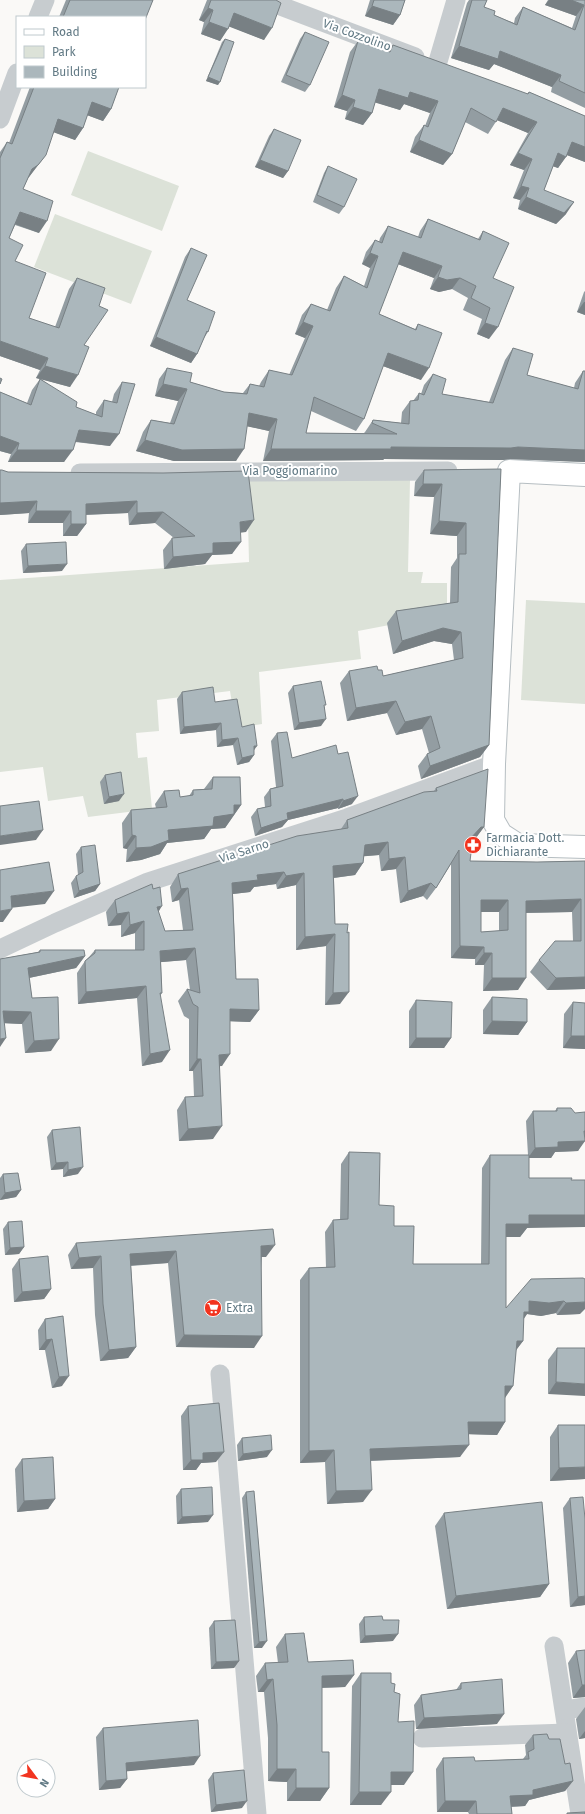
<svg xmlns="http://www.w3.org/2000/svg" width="585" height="1814" font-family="'Fira Sans',sans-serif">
	<rect width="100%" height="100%" fill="#faf9f7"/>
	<!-- green -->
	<g fill="#dce2d8">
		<path d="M88,151l91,35 -17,45 -91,-36z"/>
		<path d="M55,214l97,37 -21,53 -97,-37z"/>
		<path d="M247,478l163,2 -2,92h15l-2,11h26v31l-89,17 3,28 -102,13 3,52 -26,4 -6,-37 -73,9 2,31 -23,2 2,25 9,-1 5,52 -64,8 -5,-21 -35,5 -5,-34 -43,5v-192l249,-18z"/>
		<path d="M526,600l59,3v101l-64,-4z"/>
	</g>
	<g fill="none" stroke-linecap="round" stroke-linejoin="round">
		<defs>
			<path id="secondary" d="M585,475l-76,-4 -15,293 -1,56 8,14 17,11 67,2"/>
		</defs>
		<!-- secondary casing -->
		<use href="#secondary" stroke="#b6bec2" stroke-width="24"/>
		<!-- street -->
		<g stroke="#c7cccf" stroke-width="19">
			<path d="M265,0l150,57"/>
			<path d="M38,17l7,-17"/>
			<path d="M437,65l19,-65"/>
			<path d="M0,119l17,-46"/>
			<path d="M80,473l368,-2"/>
			<path d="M0,949l55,-26 93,-41 199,-64 147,-54"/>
			<path d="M220,1374l37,440"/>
			<path d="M554,1646l26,168"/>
			<path d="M565,1710l20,-3"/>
			<path d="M422,1738l145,-5"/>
		</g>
		<!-- secondary -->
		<use href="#secondary" stroke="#fff" stroke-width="22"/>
	</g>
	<!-- wall -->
	<g fill="#939da2" fill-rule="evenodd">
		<path d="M66,0h87l-8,17h-86z"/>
		<path d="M207,0h69l-12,40 -35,-14 -9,15 -19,-7 3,-12 -5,-2z"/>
		<path d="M370,0h35l-5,15 -7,10 -28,-9z"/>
		<path d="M469,0h18l-3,7 10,8 20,8 1,-5 8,-11 49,21 4,-12 -31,-11 3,-5h37v108l-34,-16 1,-5 -58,-23 -5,6 -38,-12 16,-55z"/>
		<path d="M305,32l5,53 -5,7 -24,-10 19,-43z"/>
		<path d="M225,39l-7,46 -12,-4 16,-39z"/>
		<path d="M358,41l31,11 4,-7 134,49 2,-2 56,24v46l-18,-7 -9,13 -5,-2 -9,24 22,24 -10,10 -38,-15 2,-9 -7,-2 11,-28 -14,-5 18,-32 -31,-13 -9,14 -23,-12 -13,32 -9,11 -33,-13 5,-15 9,-12 1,1 5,-13 -26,-9 -4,6 -25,-8 -3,11 -9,12 -18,-6 2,-8 -13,-4 16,-55z"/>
		<path d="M30,87h89l-8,22 -8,12 -16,-6 -4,13 -8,12 -21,-8 -17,34 -8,11 -1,1 -5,11 16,44 -24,-8 -6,13 6,23 14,57 26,9 14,-38 8,-11 7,67 -14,42 -29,-8 35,28 20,8v-3l8,-12 8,2 2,-8 8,-12 -12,64 -35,-4 -11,20h-56l3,-8 -11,-3v-59l27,11 5,-13 8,-11 -4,-1 4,-8 -40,-14v-204l7,-10 2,1z"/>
		<path d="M274,129l14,42 -5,7 -28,-11 14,-31z"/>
		<path d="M328,166l16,41 -5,7 -26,-12 11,-29z"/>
		<path d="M428,219l50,20 5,-8 10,47 -4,61 -12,-5 5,-15 -19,-9 5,-12 -16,-9 -13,3 -9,-3 4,-11 -36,-14 -19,50 36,15 3,-5 3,56 -38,-14 -19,53 -8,12 -45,-20 -5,22h58l1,-1 8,-12 28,3 1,-11 8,-11h3l6,-8 2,1 3,-9 9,-11 9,20 47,8 16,-42 8,-12 14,27 47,13 1,-5 8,-12h2v91l-75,-3 -7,1 -119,-1 -1,1 -120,1 6,-30 -22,-5 -11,35h-62l-38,-10 7,-19 8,-12 19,3 8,-22 -23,-5 4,-17 8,-11 23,14 34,10 19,1 7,-9 9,2 2,-4 8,-12 20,5 16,-37 -10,-4 7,-19 9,-11 16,6 9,-22 8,-12 20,10 6,-18 -8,-4 4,-12 9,-12 4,2 1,-4 8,-12 30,11 2,-6z"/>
		<path d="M191,248l-4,52 21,32 -4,6 -7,16 -6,9 -41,-17 35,-89z"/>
		<path d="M585,291v24l-8,-3 7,-20z"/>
		<path d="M501,469l-12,276 -9,12 -59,22 -3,-13 9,-12 2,-1 -7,-24 -26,6 -9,-22 -40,8 -7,-38 9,-12 29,-1 5,6 71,-16 -2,-16 -18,-3 -41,13 -6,-31 9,-12 54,-8 1,-36 6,-9v-22l-27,-2 4,-37 -20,-1 1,-14 9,-12z"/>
		<path d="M0,470l8,2 155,1 83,59h-6l-8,22 -20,1 -7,9 -41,5 -1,-19 9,-12h2l-19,-15 -26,2 -1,-12 -42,2v9l-9,12h-14v-13h-35l1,-10 -29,2z"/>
		<path d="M26,544l36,27 -39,2 -2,-22z"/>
		<path d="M293,686l32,21 -4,19 -27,4 -6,-37z"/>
		<path d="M182,692l33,10 27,25 12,24v4l-5,7 -12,3 -4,-20 -16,2 -1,-17 -36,4 -3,-35z"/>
		<path d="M277,733l15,25 46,-4 14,50 -14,5v-1l-50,12 -6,7 -27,9 -4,-19 6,-8 8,-2 -1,-10 6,-8 6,-2 -5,-46z"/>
		<path d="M105,775l14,26 -15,3 -4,-22z"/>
		<path d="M213,777l28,28 -16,23 -14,1 -7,10 -37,4 -7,11 -19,6 -15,2 1,-13 -4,-1 -1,-25 9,-13 25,-2 -1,-4 9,-13 16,6 9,-1 4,-6 11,-1z"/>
		<path d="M436,788l48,39 -9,12h-3l-2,2v20l67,1 48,-1v128l-38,1 -17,-18 9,-12 34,-19 -1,-29 -46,1 -8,77 -35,1 1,-26h-9v-6l-24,-1v-94l-15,24 -9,12 -4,-4 -23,7 -4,-34 -15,2 -2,-16 -15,1 -1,7 -8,12 -21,3 1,46 5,80 -15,1 1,-59 -30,4v-65l-19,4 -1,-5 -22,3 -4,5 -17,2 3,85 23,31 -9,12 -20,-1 -8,45h-3l-6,73 -34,2 -2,-31 8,-13h9l-1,-26h-4v-52l-5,-3 -6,-15 9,-12 3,1 -4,-30 -25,2 1,31 -2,3 2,66 -20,4 -5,-68 -59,6 -1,-31 8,-12 4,-4 6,-7h40v-17l-14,4v-12l-13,1 -2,-14 9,-12 43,12 7,19 18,-1 -4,-30 -7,2 -2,-15 8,-13 163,-45 6,-9 87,-29zM481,912h18v19l-18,1z"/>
		<path d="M81,847l19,37 -5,7 -21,7 -3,-15 5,-7 2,-1 -2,-21z"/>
		<path d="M40,950l45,6 -9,12 -47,10 3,20 19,53 -26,2 -3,-29 -18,-1 -4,-64 38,-7z"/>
		<path d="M492,997l35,25 -9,13 -35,-1v-24z"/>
		<path d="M416,1000l35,38 -7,10h-35v-37z"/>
		<path d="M573,1002l12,47 -22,-1 1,-34z"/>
		<path d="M557,1108l28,27 -7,16 -23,1 -4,6h-22l-2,70 -7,9h-14v71l77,-30 -3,36 -23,1 -1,-2 -15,3 -14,-2 -4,6v21l-7,9 -3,36 -8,11v25l-8,13 -28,-1 -9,23 -89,4 -8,41 -36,2 -2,-42 -25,1v-183l9,-12h17l-1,-36 8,-12h7l1,-56 8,-12 30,53 15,21 19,38h68l1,-96 8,-13h38l-2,-34 7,-10h22z"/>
		<path d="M52,1130l26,44 -15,3v-8l-12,1 -4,-33z"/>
		<path d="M3,1174l18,16 -5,7 -16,3v-22z"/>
		<path d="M8,1222l16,25 -5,7 -14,1 -2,-26z"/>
		<path d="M76,1243l190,14h-4l-8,91 -78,-1 -8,-84 -37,3 5,81 -8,11 -28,3 -5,-46 -2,-47 -22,1 -3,-14z"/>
		<path d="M19,1259l32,30 -7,10 -30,3 -2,-33z"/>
		<path d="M63,1316l-1,70 -10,2 -7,-38h-6l-1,-20 7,-11z"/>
		<path d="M557,1348h28l-37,46v-34z"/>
		<path d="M188,1406l28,56 -15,1 -5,7h-13l-2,-54z"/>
		<path d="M558,1425l27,54 -35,2v-44z"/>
		<path d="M242,1438l25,19 -29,4 -1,-16z"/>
		<path d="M22,1459l33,40 -7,10 -31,3 -2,-43z"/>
		<path d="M181,1489l27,33 -31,2 -1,-28z"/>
		<path d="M246,1492l16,156h-8l-12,-150z"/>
		<path d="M570,1498l15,107 -15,2 -7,-99z"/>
		<path d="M444,1513l105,71 -9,13 -93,12 -12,-83z"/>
		<path d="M364,1617l19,3 10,21 -33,2 -1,-19z"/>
		<path d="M214,1621l25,40 -5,7 -23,1 -2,-41z"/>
		<path d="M285,1634l23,28 46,13 -9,12 -23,1v64l7,36 -9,13h-33v-19l-19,-1v-43l-4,-46h-6l-2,-16 9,-13h13l-2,-16z"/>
		<path d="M576,1651l9,46 -12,1 -5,-35z"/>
		<path d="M361,1673l30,10 3,9 4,30 6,63h-13l-10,20h-31l2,-119z"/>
		<path d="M461,1683l36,41 -81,5 -2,-24 7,-10 35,-5z"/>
		<path d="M585,1707v31l-6,1 -3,-20z"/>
		<path d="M103,1728l91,37 -68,6 1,8 -7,9 -21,2 -3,-53z"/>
		<path d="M533,1735l16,4 16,25 8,17 -8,10 -36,9 -4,6 -14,1 1,7h-43l-1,-2h-31l-1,-43 7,-11 32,3 48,-2 3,-4 -1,-10z"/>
		<path d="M213,1773l29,35 -31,4 -3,-32z"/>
	</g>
	<!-- shaded-wall -->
	<g fill="#788084">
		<path d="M549,0h22l13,5 -8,11 -31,-11z"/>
		<path d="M372,6l28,9 -7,10 -28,-9z"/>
		<path d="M208,8l5,2 -9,12 -5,-2z"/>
		<path d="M234,13l38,15 -8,12 -39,-15z"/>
		<path d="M209,22l19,7 -8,12 -19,-7z"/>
		<path d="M459,46l41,5 61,24 -9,12 -58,-23 -5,6 -38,-12z"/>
		<path d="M208,77l12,5 -2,3 -12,-4z"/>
		<path d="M379,89l31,3 28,9 -8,12 -26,-9 -4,6 -30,-9z"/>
		<path d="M342,95l13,5 -8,11 -13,-4z"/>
		<path d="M92,102l19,7 -8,12 -19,-7z"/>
		<path d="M353,107l19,6 -9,12 -18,-6z"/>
		<path d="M503,108l34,14 -9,11 -34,-14z"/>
		<path d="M58,119l25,9 -8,12 -25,-9z"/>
		<path d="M419,140l33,14 -9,11 -33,-13z"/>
		<path d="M572,142l13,5v15l-21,-8z"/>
		<path d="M518,153l14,6 -8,11 -14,-5z"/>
		<path d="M558,153l8,4 -8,11 -9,-3z"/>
		<path d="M46,155l-17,22 -5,3 8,-11z"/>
		<path d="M260,160l28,11 -5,7 -28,-11z"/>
		<path d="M521,186l8,2 -9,12 -7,-2z"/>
		<path d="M526,197l48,5 -8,12 -10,10 -38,-15z"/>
		<path d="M20,212l27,9 -8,12 -27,-10z"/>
		<path d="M403,252l39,14 -8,12 -39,-15z"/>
		<path d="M370,253l8,3 -8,12 -8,-4z"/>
		<path d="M438,277l22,1 -8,11 -13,3 -9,-3z"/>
		<path d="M584,302h1v13l-8,-3z"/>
		<path d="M303,322l10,4 -8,12 -10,-4z"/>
		<path d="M485,323l13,4 -9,12 -12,-5z"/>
		<path d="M156,337l41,17 -6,9 -41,-17z"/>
		<path d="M0,341l48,17 -8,12 -40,-14z"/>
		<path d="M388,353l41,15 -8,12 -41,-15z"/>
		<path d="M45,366l33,9 -8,12 -34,-9z"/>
		<path d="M163,384l24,5 -9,12 -23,-5z"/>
		<path d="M249,413l28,6 -8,12 -28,-6z"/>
		<path d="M79,430l40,4 -9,12 -39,-5z"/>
		<path d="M0,436l19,7 -8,11 -11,-3z"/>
		<path d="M145,440l99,9 -8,12h-62l-38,-10z"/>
		<path d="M391,447h127l67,3v12l-75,-3 -7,1 -119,-1 -1,1 -120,1 8,-12z"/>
		<path d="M17,450h56l-9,12h-56z"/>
		<path d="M423,484h19l-8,13 -20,-1z"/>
		<path d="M37,501l-8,12 -29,2v-12z"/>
		<path d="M137,501l-9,12 -50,2 8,-11z"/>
		<path d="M36,511h35l-8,12h-35z"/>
		<path d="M163,512l-8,11 -26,2 8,-12z"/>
		<path d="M254,520l-8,12 -15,2 9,-12z"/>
		<path d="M439,521l27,2 -9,13 -27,-2z"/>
		<path d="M71,524h15l-9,12h-14z"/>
		<path d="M241,542l-9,12 -20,1 -7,9 -41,5 9,-12 40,-14z"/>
		<path d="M67,564l-5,7 -39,2 5,-7z"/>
		<path d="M443,628l18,4 -9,12 -18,-3 -41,13 9,-13z"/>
		<path d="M396,701l-9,12 -40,8 9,-13z"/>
		<path d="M431,716l-9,13 -26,6 9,-13z"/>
		<path d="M326,719l-5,7 -27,4 5,-7z"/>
		<path d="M221,723l-5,7 -36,4 4,-7z"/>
		<path d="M238,738l-5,7 -16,2 5,-7z"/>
		<path d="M489,745l-9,12 -59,22 9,-13z"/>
		<path d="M254,746h3l-5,7z"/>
		<path d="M254,755l-5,7 -12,3 5,-7z"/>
		<path d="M124,794l-5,7 -15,3 5,-7z"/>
		<path d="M358,796l-6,8 -14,5 5,-8z"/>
		<path d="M343,799l-5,9 -50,12 -6,7 -27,9 6,-8 26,-15z"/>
		<path d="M234,805h7l-16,23 -14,1 -7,10 -37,4 -7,11 -19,6 -15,2 10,-14 32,-18 46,-13z"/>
		<path d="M481,827h3l-9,12h-3l-12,13 9,-12z"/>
		<path d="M43,830l-7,10 -36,5v-9z"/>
		<path d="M132,835l4,1 -9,13 -4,-1z"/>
		<path d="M388,842l-9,13 -23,2 9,-12z"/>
		<path d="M405,857l-9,12 -15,2 8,-12z"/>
		<path d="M363,863l-8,12 -30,4 8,-13z"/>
		<path d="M284,872l-8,12 -22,3 -4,5 -26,3 8,-12 25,-8z"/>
		<path d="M304,873l-8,12 -19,4 9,-13z"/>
		<path d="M431,883l-8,13 -23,7 8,-12z"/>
		<path d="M100,884l-5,7 -21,7 5,-7z"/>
		<path d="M188,888l-9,12 -7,2 9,-13z"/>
		<path d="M54,891l-9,13 -44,5 10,-13z"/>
		<path d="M581,899l-9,13 -55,1 9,-12z"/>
		<path d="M481,900h27l-9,12h-26z"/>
		<path d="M162,906l-8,13 3,-12z"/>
		<path d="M12,909l-9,13h-3v-11z"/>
		<path d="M129,912l-8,13 -13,1 9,-12z"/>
		<path d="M144,921l-9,12 -14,4 9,-12z"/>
		<path d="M335,934l-9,12 -30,4 9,-13z"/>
		<path d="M460,946l24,1 -9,12 -24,-1z"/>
		<path d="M195,948l-9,12 -35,3 9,-12z"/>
		<path d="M484,953h8l-8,12h-9z"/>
		<path d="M85,956l-9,12 -57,12 9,-12z"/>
		<path d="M585,977v12l-38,1 9,-12z"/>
		<path d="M492,978h34l-8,12 -35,1z"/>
		<path d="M146,986l-9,12 -59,6 8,-12z"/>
		<path d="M349,992l-9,12 -15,1 8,-12z"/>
		<path d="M230,1009l29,1 -9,12 -29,-1z"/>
		<path d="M3,1011l28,1 -9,12 -22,-1z"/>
		<path d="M492,1021l35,1 -9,13 -35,-1z"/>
		<path d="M571,1036h14v13l-22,-1z"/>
		<path d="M6,1038l-6,9v-8z"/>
		<path d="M416,1038h35l-7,10h-35z"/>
		<path d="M59,1039l-8,12 -26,2 9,-12z"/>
		<path d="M170,1050l-8,12 -20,4 8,-12z"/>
		<path d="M230,1054l-8,12 -12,1 9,-12z"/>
		<path d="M197,1059h4l-8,12h-4z"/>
		<path d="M222,1126l-9,13 -34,2 9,-12z"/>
		<path d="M584,1131h1v4l-5,6h5l-7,10 -23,1 -4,6h-23l7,-10 23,-6z"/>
		<path d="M68,1162l-5,7 -12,1 5,-7z"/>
		<path d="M83,1167l-5,7 -15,3 5,-7z"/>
		<path d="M21,1190l-5,7 -16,3 5,-7z"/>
		<path d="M529,1215h56v12l-58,1 -7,9h-22l8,-13z"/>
		<path d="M275,1245l-9,12h-13l8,-11z"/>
		<path d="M24,1247l-5,7 -14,1 5,-7z"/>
		<path d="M176,1251l-8,12 -46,3 8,-12z"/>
		<path d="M101,1256l-8,12 -22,1 8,-11z"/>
		<path d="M51,1289l-7,10 -30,3 8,-10z"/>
		<path d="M529,1301h35l-8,12 -15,3 -14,-2 -7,10h-5z"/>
		<path d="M585,1302v7l-5,5 -23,1 9,-12z"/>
		<path d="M184,1335l78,1 -8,12 -78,-1z"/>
		<path d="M52,1339l-7,11h-6l7,-10z"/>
		<path d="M517,1341h6l-9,12z"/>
		<path d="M136,1347l-8,11 -28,3 9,-11z"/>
		<path d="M69,1376l-7,10 -10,2 7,-11z"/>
		<path d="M556,1382l29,2v12l-37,-2z"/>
		<path d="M505,1386h8l-8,12z"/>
		<path d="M468,1422h37l-8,13 -37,-1z"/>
		<path d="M469,1445l-9,12 -98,4 8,-12z"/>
		<path d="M272,1450l-5,7 -29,4 5,-7z"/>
		<path d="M334,1450l-9,12 -25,1 9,-12z"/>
		<path d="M224,1452l-8,10 -15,1 -5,7h-13l8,-10 12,-7z"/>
		<path d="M585,1467v12l-35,2 9,-13z"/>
		<path d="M372,1490l-9,12 -36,2 9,-13z"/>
		<path d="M55,1499l-7,10 -31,3 7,-11z"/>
		<path d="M213,1515l-5,7 -31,2 5,-7z"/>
		<path d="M549,1584l-9,13 -93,12 9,-13z"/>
		<path d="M585,1596v9l-15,2 8,-10z"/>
		<path d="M398,1634l-5,7 -33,2 5,-7z"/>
		<path d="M267,1641l-5,7h-8l5,-6z"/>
		<path d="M239,1661l-5,7 -23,1 5,-7z"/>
		<path d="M354,1675l-9,12 -32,1 9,-12z"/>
		<path d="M273,1679l-9,13h-6l9,-12z"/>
		<path d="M582,1685h3v12l-12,1z"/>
		<path d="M504,1714l-7,10 -81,5 8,-11z"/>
		<path d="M585,1731v7l-6,1z"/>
		<path d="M200,1756l-6,9 -74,7 6,-9z"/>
		<path d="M277,1769h19l-9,13 -19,-1z"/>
		<path d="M391,1772h22l-9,13h-22z"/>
		<path d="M127,1779l-7,9 -21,2 7,-9z"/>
		<path d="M573,1781l-8,10 -36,9 -4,6 -23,1 8,-11 23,-6z"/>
		<path d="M296,1788h33l-9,13h-33z"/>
		<path d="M359,1792h32l-10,13h-31z"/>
		<path d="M247,1801l-5,7 -31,4 5,-7z"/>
		<path d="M445,1801h31l-8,11h-31z"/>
	</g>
	<!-- building -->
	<g fill="#abb7bc" stroke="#788084" fill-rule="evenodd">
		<path d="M70,0h83l-8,20v-3h-82z"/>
		<path d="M211,0h65l5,3 -9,25 -38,-15 -6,16 -19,-7 4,-12 -5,-2z"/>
		<path d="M374,0h31l-5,15 -28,-9z"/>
		<path d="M472,0h15l-3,7 11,4 -1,4 23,10 6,-18 52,23 9,-25 -13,-5h14v93l-26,-12 2,-6 -61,-24 -2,8 -39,-13z"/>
		<path d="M305,32l24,10 -19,43 -24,-10z"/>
		<path d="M225,39l9,3 -14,40 -12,-5z"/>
		<path d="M358,41l32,11 3,-7 135,49 1,-2 56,24v31l-13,-5 -6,15 -8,-4 -14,37 30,12 -10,11 -38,-16 3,-9 -8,-2 11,-27 -14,-6 19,-31 -34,-14 -7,14 -25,-14 -19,46 -33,-14 5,-15 4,2 10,-26 -28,-9 -2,6 -29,-9 -7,24 -19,-6 2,-7 -13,-5z"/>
		<path d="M34,87h85l-8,22 -19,-7 -9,26 -25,-9 -12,36 -8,10 -6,4 -9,20 30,12 -6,20 -27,-9 -11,26 14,7 -8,16 31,12 -17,45 30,10 18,-50 28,10 -6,18 9,4 -24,35 5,2 -11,28 -33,-9 3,-8 -48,-17v-183l7,-16 5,2z"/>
		<path d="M274,129l27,11 -13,31 -28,-11z"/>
		<path d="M328,166l29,13 -13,28 -27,-12z"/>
		<path d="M428,219l52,21 3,-9 26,12 -16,35 21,9 -16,40 -13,-4 5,-15 -19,-10 5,-12 -16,-8 -13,2 -9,-3 4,-11 -39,-14 -24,62 37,16 2,-6 24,9 -13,35 -41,-15 -24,66 -50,-22 -8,36 91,1 -25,-11 1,-3 36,4 1,-23 8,-1 1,-7 5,2 9,-21 13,5 -4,15 51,9 20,-55 20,6 -6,21 51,14 5,-18h2v79l-67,-3 -7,1 -120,-1v2h-120l6,-30 -28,-6 -5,36 -62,1 -37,-10 6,-20 23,4 13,-35 -24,-5 4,-16 25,5 -2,9 34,10 23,2 3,-10 14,3 5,-17 23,5 21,-49 -10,-4 8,-18 19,7 14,-35 23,12 11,-32 -8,-3 5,-13 7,3 6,-17 33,12z"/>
		<path d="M191,248l16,7 -20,45 28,12 -7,20 -1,-1 -10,23 -41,-17z"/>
		<path d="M0,378l2,1 -2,5z"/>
		<path d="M40,379l37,23 -1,5 26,10 2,-17 13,3 5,-21 13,2 -16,50 -40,-4 -6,20h-56l2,-7 -19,-7v-44l31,13z"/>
		<path d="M501,469l-12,276 -59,21 -3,-12 13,-6 -9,-32 -26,6 -9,-21 -40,7 -7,-37 28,-5 1,4h4l1,6 80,-18 -2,-26 -18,-4 -41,13 -6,-30 62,-9 1,-48h7v-31l-27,-2 3,-37h-19l1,-14z"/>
		<path d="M0,470h2l6,2 155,1 85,-2 6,49 -14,2 1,20 -28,1v10l-40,4 -1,-19 23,-2 -32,-24 -26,1v-12l-51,3v20h-15v-13h-35l1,-10 -37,2z"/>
		<path d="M66,542l1,22 -39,2 -2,-22z"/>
		<path d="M321,681l5,24h-2l2,14 -27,4 -6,-37z"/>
		<path d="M213,687l2,15 22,-3 5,28 12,-3 3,22h-3v9l-12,3 -4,-20 -16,2 -1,-17 -37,4 -2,-35z"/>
		<path d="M287,732l5,26 44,-13 2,9 10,-2 10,44 -15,5v-2l-56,14 1,6 -27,9 -4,-19 14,-3 -1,-17 13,-3 -6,-53z"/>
		<path d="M488,769l-4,58h-3l-12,13 3,5 -2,16 67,1 48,-1v116l-29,1 -17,-18 16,-19h26v-42l-55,2v77h-34v-25h-8v-6l-24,-1 -1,-96 -23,38 -5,-5 -23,8 -3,-34 -16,2 -1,-17 -23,3 -2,18 -30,3 2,58h13l-1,9 2,-1v60l-16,1 2,-59 -30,3 -1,-64 -18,3 -2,-4 -27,3 1,5 -26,3 4,96h22l1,31 -29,-1v45l-11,1 3,71 -34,3 -3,-32 18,-1 -2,-37h-4l1,-52 -5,-3 -6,-15 13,4 -5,-45 -35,3 2,42h-2l10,57 -20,4 -4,-68 -60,6 -1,-31 10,-8v-3h49v-29l-14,4 -1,-13 -12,2 -2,-14 37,-16 1,5 7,-2 2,19 -5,1 8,24 28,-1 -5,-42 -7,1 -3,-15 119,-38 51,-8 -1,-8 77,-28 13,-1 -1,-3zM481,900h27v30l-27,2z"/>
		<path d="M121,772l3,22 -15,3 -4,-22z"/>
		<path d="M213,777h27l1,28h-7v9l-20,3 -1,9 -45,4 1,10 -18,7 -15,1v-12l-4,-1 -1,-25 36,-3 -3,-16 15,-1 1,7 13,-2v-5l19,-1z"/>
		<path d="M39,801l4,29 -43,6v-30z"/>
		<path d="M95,845l5,39 -21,7 -3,-15 7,-4 -2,-25z"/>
		<path d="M49,862l5,29 -43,5 1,13 -12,2v-41z"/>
		<path d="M40,950h44l1,6 -57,12 4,30 26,-1 1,42 -25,2 -3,-29 -28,-1 3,27 -6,1v-80l40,-7z"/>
		<path d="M492,997l35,2v23l-35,-1z"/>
		<path d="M416,1000l36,2 -1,36h-35z"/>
		<path d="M573,1002l12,1v33h-14z"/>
		<path d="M557,1108h14l4,5 10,-1v19h-1l1,10 -27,1v5l-23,1 -2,-37h24z"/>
		<path d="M80,1127l3,40 -15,3v-8l-12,1 -4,-33z"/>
		<path d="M349,1152l31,1 -1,52 15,1v20h20l-1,38h76l1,-109h39v23h43l-1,2h14v35h-56v9h-23v84l25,-29 52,-1 2,1v23l-19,1 -2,-2 -15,2 -20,-2v11h-5l-1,29h-6l-4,45h-8v36h-37l1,23 -99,4 2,41 -36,1 -2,-41 -25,1v-183l26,-1 -2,-47 15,-1z"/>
		<path d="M18,1173l3,17 -16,3 -2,-19z"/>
		<path d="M22,1221l2,26 -14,1 -2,-26z"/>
		<path d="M273,1229l2,16 -14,1 1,90 -78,-1 -8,-84 -46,3 6,93 -27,3 -6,-46 -2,-48 -22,2 -3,-15z"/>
		<path d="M48,1256l3,33 -29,3 -3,-33z"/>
		<path d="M63,1316l6,60 -10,1 -7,-38 -6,1 -1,-21z"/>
		<path d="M557,1348h28v36l-29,-2z"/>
		<path d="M219,1403l5,49 -21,1v7h-12l-3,-54z"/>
		<path d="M558,1425h27v42l-26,1z"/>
		<path d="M271,1435l1,15 -29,4 -1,-16z"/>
		<path d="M53,1457l2,42 -31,2 -2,-42z"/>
		<path d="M212,1487l1,28 -31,2 -1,-28z"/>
		<path d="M254,1491l13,150 -8,1 -13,-150z"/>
		<path d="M583,1497l2,22v77l-7,1 -8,-99z"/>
		<path d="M542,1502l7,82 -93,12 -12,-83z"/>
		<path d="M382,1616l1,4h16l-1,14 -33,2 -1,-19z"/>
		<path d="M235,1620l4,41 -23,1 -2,-41z"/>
		<path d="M304,1633l4,29 45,-2 1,15 -32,1v76h7v36h-33v-19h-19v-44l-4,-46 -6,1 -2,-17 23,-1 -3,-28z"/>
		<path d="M585,1650v35h-3l-6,-34z"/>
		<path d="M361,1673h30v10l4,1 -1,8 6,2 -2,28 16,-1 -1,51h-22v20h-32z"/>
		<path d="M502,1679l2,35 -80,4 -3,-23 40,-6v-6z"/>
		<path d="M198,1720l2,36 -74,7 1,16 -21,2 -3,-53z"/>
		<path d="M547,1734l2,5h11l5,25 5,-1 3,18 -40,9v5l-23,1 2,18h-35l-1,-13h-31l-2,-43 31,-1 1,4 54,-2 -1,-7 6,-3 -1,-14z"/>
		<path d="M244,1770l3,31 -31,4 -3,-32z"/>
		<path d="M585,1812v2h-18v-1z"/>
	</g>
	<!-- icons -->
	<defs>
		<symbol id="pharmacy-disc" viewBox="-11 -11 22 22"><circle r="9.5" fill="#f2341f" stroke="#fff"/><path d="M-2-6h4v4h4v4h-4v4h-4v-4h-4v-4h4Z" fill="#fff"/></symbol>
		<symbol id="supermarket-disc" viewBox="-11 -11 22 22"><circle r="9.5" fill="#f2341f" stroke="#fff"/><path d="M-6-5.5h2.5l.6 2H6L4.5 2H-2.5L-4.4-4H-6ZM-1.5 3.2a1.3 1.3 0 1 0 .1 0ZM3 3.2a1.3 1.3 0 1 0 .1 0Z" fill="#fff"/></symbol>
	</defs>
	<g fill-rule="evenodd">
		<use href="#pharmacy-disc" x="463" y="835" width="20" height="20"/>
		<use href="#supermarket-disc" x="203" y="1298" width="20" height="20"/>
	</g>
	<g text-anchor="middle" stroke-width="4" stroke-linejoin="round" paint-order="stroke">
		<!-- street labels -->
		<g font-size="12" fill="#627a85" stroke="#fff">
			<text transform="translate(357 35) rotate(20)" y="4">Via Cozzolino</text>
			<text x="290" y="475">Via Poggiomarino</text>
			<text transform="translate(244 851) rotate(-18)" y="4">Via Sarno</text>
		</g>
		<!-- poi labels -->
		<g font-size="12" fill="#627a85" stroke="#fff" text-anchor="start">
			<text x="486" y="842">Farmacia Dott.<tspan x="486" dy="14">Dichiarante</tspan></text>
			<text x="226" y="1312">Extra</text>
		</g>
	</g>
	<!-- legend -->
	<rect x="16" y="16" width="130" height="72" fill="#ffffff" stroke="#c0cace"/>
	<rect x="24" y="29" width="20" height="6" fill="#ffffff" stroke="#c0cace"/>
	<text x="52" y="36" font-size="12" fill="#627a85">Road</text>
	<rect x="24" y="46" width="20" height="12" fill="#dce2d8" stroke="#c0cace"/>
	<text x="52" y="56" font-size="12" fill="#627a85">Park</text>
	<rect x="24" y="66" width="20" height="12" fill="#abb7bc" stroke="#c0cace"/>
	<text x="52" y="76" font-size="12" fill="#627a85">Building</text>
	<!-- north arrow -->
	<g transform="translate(36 1778) rotate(122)"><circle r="19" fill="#ffffff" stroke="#c0cace"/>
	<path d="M0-3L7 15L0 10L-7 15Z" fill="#f2341f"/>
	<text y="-6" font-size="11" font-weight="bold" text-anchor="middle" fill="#627a85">N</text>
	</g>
</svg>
